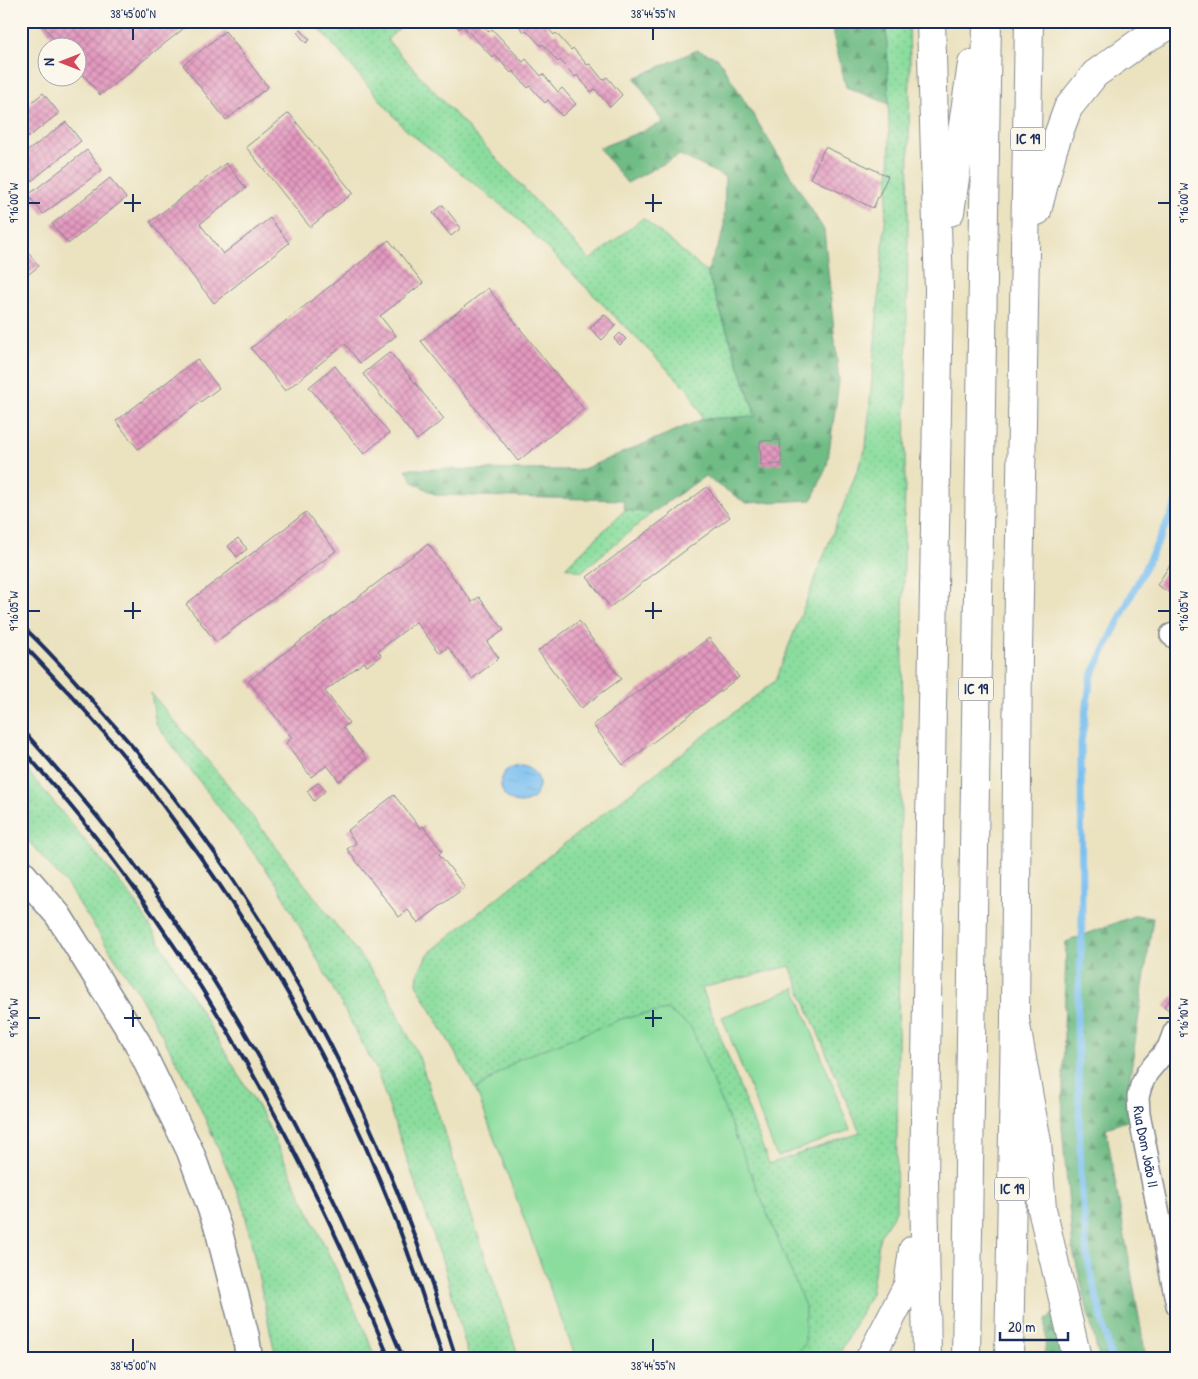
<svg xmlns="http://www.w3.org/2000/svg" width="1198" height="1379" font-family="'Patrick Hand',sans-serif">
	<defs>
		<pattern id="grass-dots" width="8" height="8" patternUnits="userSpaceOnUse" patternTransform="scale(1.25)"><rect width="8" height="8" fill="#8bdd9e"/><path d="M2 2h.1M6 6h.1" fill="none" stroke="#77be8a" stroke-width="1.8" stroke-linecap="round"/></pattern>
		<pattern id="forest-firs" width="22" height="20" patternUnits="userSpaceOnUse" patternTransform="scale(1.25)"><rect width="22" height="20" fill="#70bc85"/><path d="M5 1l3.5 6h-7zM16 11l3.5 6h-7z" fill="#5b9970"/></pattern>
		<pattern id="water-ripples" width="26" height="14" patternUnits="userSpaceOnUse" patternTransform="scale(1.25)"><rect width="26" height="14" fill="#7ac0f1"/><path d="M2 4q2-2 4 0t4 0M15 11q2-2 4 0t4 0" fill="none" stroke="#639cc6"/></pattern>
		<pattern id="building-cross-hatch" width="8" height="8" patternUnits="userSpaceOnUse" patternTransform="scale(1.25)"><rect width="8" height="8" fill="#e499bf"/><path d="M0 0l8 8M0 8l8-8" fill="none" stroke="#b87d9e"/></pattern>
	</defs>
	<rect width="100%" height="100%" fill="#fbf7ec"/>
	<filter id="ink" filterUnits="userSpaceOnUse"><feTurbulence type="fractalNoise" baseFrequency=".02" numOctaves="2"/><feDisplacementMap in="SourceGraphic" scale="10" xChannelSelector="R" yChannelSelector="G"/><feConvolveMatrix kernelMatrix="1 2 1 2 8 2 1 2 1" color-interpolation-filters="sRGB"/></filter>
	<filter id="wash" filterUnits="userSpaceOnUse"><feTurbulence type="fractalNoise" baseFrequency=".0096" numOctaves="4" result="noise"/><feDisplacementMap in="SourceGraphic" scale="20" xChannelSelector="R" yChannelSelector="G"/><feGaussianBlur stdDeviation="1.12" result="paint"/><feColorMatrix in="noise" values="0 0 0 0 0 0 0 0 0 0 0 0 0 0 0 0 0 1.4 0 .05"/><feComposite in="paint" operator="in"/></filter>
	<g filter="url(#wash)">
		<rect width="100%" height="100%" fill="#ebe2c0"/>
		<!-- grass -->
		<g fill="url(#grass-dots)" stroke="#53867e" fill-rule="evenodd">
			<path d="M313,21h94l-20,19 203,220 53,-42 64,54 49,145 -53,2 -15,-29 -173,-174 -110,-87z"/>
			<path d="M886,21h23l1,42 -14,1148 -16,25 -9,57 -30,58 -5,7h-43l12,-14 -286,-285 -43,31 -59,-105 1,-13 11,-19 121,-98 225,-174 91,-233 24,-285zM790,966l70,167 -91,31 -67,-176z"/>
			<path d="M625,510l27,3 -71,59 -15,-5z"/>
			<path d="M151,693l77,92 156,202 35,70 100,301h-50l-24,-89 -69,-200 -99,-185 -121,-160z"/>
			<path d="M21,763l114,138 129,216 103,218 8,23h-99l-33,-154 -52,-117 -54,-96 -70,-106 -46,-52z"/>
		</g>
		<!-- forest -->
		<g fill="url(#forest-firs)" stroke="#467672">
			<path d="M833,21h53l3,83 -43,-17 -13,-52z"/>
			<path d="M697,50l21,8 106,172 15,152 -12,84 -15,34 -66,3 -41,-27 -53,37 -27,-3 -2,-10 -187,-5 -23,-13 -7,-13 175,1 122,-51 53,-3 -49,-144 17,-41 1,-54 -45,-22 -53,28 -28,-35 64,-25 -28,-45z"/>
			<path d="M1136,915l17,3 -23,159v43l-24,8 40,230h-47l-26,-108 -11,-122 4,-186z"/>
			<path d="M1058,1309l10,49h-23l1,-38z"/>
		</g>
		<!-- pitch -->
		<g fill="#8bdd9e" stroke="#53867e">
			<path d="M795,988l55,142 -73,27 -55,-140z"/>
			<path d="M668,1010l23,17 114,279v38l-12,14h-217l-100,-268 43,-31 105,-41z"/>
		</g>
		<!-- water -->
		<circle fill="url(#water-ripples)" stroke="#4a78a8" cx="520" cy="784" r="19"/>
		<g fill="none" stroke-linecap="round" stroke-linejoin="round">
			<!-- stream -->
			<path stroke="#7ac0f1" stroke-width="7" d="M1111,1358l-24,-102 -6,-76 -4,-160 5,-85 -1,-193 10,-65 86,-174"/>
		</g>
		<g id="blocks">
			<!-- building -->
			<g fill="url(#building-cross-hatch)">
				<path d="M40,21h153l-93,74 -22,-27v-20h-17z"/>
				<path d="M453,21h26l10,11 3,-3 31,33 3,-3 15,17 2,-2 15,18 4,-4 14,16 -14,12 -14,-16 -3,3 -15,-17 -2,2 -15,-17 -2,2 -16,-18 -2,3 -30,-32 -4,3z"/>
				<path d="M515,21h27l12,14 2,-2 15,17 2,-2 14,17 3,-1 13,16 4,-3 15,18 -12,12 -15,-18 -4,3 -14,-17 -2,2 -15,-17 -2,2 -15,-18 -2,2 -15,-16 -2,2z"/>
				<path d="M300,29l10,11 -4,3 -9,-11z"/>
				<path d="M225,31l43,56 -42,33 -43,-55z"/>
				<path d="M43,93l16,20 -38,30v-32z"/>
				<path d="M289,113l64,80 -43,34 -64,-80z"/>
				<path d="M66,122l15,19 -57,46 -3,-3v-28z"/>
				<path d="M825,147l63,29 -15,32 -63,-30z"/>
				<path d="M87,150l15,20 -59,44 -15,-19z"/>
				<path d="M226,163l20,25 -46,36 23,30 47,-36 19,25 -75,60 -64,-81z"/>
				<path d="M110,178l16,20 -58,46 -16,-20z"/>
				<path d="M443,205l18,23 -10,8 -18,-23z"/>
				<path d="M389,240l34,43 -43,33 16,20 -36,27 -15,-19 -60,47 -34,-43z"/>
				<path d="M23,246l16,20 -18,14v-32z"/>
				<path d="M488,288l96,121 -66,52 -97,-120z"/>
				<path d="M604,314l12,11 -14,15 -12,-12z"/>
				<path d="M620,333l6,6 -6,6 -6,-6z"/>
				<path d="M390,352l54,67 -27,21 -54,-66z"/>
				<path d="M197,359l22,29 -81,61 -22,-28z"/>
				<path d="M335,366l54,67 -25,21 -55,-67z"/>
				<path d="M780,440l2,24 -21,1 -1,-24z"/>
				<path d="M707,487l23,30 -120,90 -23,-30z"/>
				<path d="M306,512l30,39 -120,91 -30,-38z"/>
				<path d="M238,538l9,11 -10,8 -9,-11z"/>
				<path d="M428,544l44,58 7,-5 25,33 -17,12 12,16 -27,21 -24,-32 -8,6 -24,-31 -38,29 3,4 -14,11 -3,-4 -39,29 24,32 -6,4 24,32 -28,22 -12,-16 -16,12 -25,-34 6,-5 -44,-57z"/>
				<path d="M1177,554v43l-20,-12z"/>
				<path d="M579,621l42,58 -40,29 -43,-57z"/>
				<path d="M709,638l30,39 -116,88 -30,-40z"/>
				<path d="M319,782l6,9 -11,10 -7,-10z"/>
				<path d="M394,795l26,33 3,-2 19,25 -3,3 26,33 -47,36 -10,-13 -9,7 -52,-68 9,-6 -9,-12z"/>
				<path d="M1173,996l4,3v7l-6,6 -7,-6z"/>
			</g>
		</g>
	</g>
	<g filter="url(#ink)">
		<use href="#blocks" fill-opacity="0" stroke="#83888f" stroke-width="1"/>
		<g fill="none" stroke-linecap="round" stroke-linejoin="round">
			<defs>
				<g id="minor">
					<path d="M1177,633l-6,2 6,4"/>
					<path id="s1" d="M1177,1028l-3,4 -6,16 -21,25 -6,13 -3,11 1,17 38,191"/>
				</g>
				<path id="tertiary" d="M21,872l37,43 79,127 53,109 28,77 28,109 3,21"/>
				<g id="trunk">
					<path d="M1037,211l16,-62 15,-41 27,-34 48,-34 34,-19"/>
					<path d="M950,212l22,-148"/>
					<path d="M870,1358l38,-73 5,-35"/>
					<path d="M927,1358l-3,-179 15,-888 -8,-270"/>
					<path d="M966,1358l21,-1337"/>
					<path d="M1009,1358l6,-338 3,-369 11,-630"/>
				</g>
				<path id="motorway" d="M1015,1020l22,122 5,67 35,149"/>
			</defs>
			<!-- minor casing -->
			<use href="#minor" stroke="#83888f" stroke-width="24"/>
			<!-- tertiary casing -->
			<use href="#tertiary" stroke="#83888f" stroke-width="29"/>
			<!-- trunk casing -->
			<use href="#trunk" stroke="#83888f" stroke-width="30"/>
			<!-- motorway casing -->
			<use href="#motorway" stroke="#83888f" stroke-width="30"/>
			<!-- minor -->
			<use href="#minor" stroke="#fff" stroke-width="21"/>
			<!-- tertiary -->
			<use href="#tertiary" stroke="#fff" stroke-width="26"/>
			<!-- trunk -->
			<use href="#trunk" stroke="#fff" stroke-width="28"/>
			<!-- motorway -->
			<use href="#motorway" stroke="#fff" stroke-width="28"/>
			<!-- rail -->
			<g stroke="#1b2f5e" stroke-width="4">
				<path d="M21,625c28,25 52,54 77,82 172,190 283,407 358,651"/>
				<path d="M21,643c18,17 33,35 50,52 37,41 72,82 104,127 83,112 154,232 206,361 24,57 43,116 62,175"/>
				<path d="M21,728c31,35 62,70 91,107 123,157 216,338 291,523"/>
				<path d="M21,748c161,179 277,388 368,610"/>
			</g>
		</g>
	</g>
	<!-- ticks -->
	<path fill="none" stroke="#1b2f5e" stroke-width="2" d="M133,28v12M653,28v12M133,194v18M653,194v18M28,203h12M124,203h17M645,203h17M1158,203h12M133,602v17M653,602v17M28,611h12M124,611h17M645,611h17M1158,611h12M133,1010v17M653,1010v17M28,1018h12M124,1018h17M645,1018h17M1158,1018h12M133,1339v13M653,1339v13"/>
	<g text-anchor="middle" stroke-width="4" stroke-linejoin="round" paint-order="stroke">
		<!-- shield labels -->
		<g fill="#fbf7ec" stroke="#5e6b89" stroke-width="1">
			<rect x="1010.5" y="127.5" width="35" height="23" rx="4"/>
			<rect x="958.5" y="677.5" width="35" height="23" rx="4"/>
			<rect x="994.5" y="1177.5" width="35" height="23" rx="4"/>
		</g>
		<g font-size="14" font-weight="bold" fill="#1b2f5e">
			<text x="1028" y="144">IC 19</text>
			<text x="976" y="694">IC 19</text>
			<text x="1012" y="1194">IC 19</text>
		</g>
		<!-- street labels -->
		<g font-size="15" fill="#1b2f5e" stroke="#fbf7ec">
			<text dy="5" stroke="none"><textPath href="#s1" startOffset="131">Rua Dom João II</textPath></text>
		</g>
	</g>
	<!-- margin -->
	<rect width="1198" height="1379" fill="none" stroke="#fbf7ec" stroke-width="55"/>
	<!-- north arrow -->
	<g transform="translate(62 62) rotate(270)"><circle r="24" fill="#fbf7ec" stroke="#a1a7b3"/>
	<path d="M0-4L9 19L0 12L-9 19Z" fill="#d1495b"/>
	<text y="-8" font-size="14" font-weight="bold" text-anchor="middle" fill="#1b2f5e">N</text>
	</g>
	<!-- scale -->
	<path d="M1000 1332v8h68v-8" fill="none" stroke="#1b2f5e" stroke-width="2.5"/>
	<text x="1008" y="1332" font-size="15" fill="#1b2f5e" stroke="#fbf7ec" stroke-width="4" paint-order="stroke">20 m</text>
	<rect x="28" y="28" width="1142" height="1324" fill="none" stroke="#1b2f5e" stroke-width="2"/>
	<g font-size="12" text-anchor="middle" fill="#1b2f5e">
		<text x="133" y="18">38°45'00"N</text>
		<text x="653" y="18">38°44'55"N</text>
		<text transform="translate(1184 203) rotate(-90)" y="4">9°16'00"W</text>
		<text transform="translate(14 203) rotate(-90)" y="4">9°16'00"W</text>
		<text transform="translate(1184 611) rotate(-90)" y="4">9°16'05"W</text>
		<text transform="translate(14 611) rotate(-90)" y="4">9°16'05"W</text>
		<text transform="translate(1184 1018) rotate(-90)" y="4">9°16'10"W</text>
		<text transform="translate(14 1018) rotate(-90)" y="4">9°16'10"W</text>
		<text x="133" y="1370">38°45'00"N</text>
		<text x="653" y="1370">38°44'55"N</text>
	</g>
</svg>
